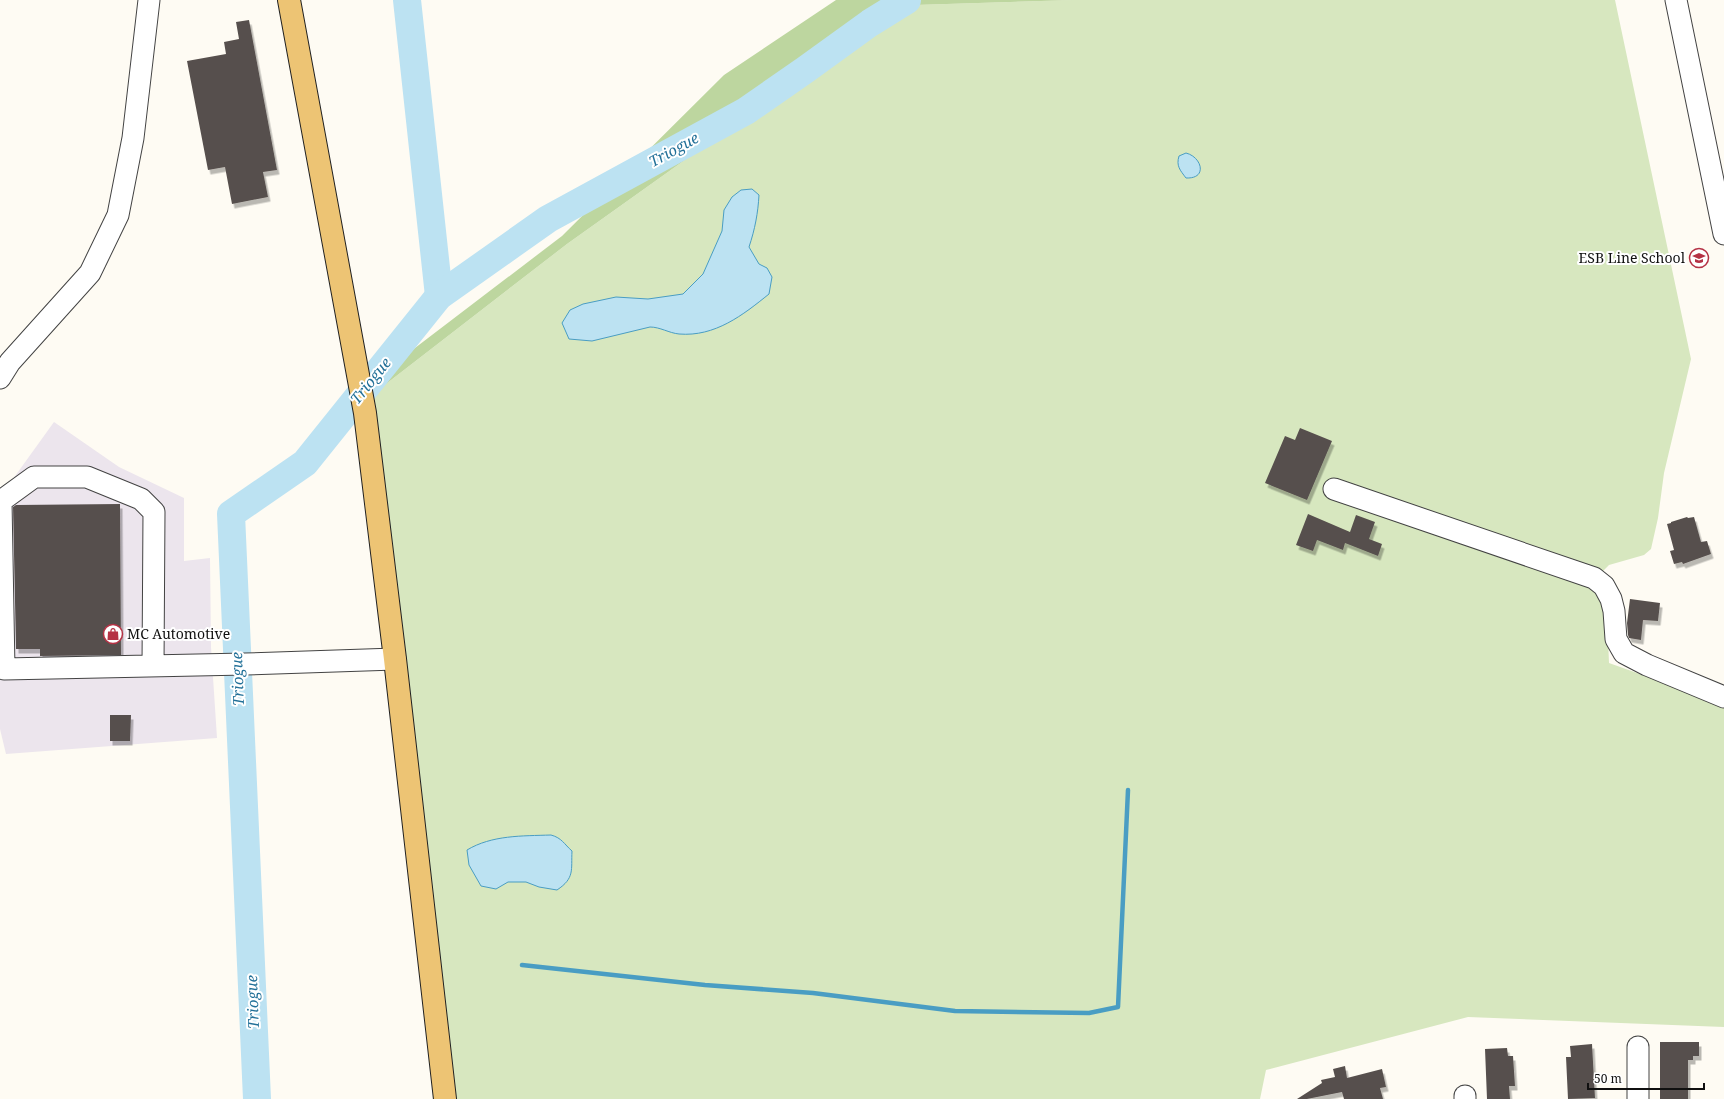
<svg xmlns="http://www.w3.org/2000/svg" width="1724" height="1099" font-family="'Noto Serif',serif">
	<defs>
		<filter id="shadow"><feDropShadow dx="2.5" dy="4.5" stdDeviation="0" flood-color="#0004"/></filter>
	</defs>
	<rect width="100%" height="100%" fill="#fefbf3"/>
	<!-- industrial -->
	<path fill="#ece5ed" d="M54,422l65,45 65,31v63l26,-3 1,89 6,91 -211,16 -6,-25v-232z"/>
	<!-- green -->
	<path fill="#d7e7bf" d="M1074,0h541l76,359 -27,114 -6,45 -7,31 -7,6 -35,10 -7,7 5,43 2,48 115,41v323l-256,-10 -202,53 -6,29h-809l-78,-705 194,-150 174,-124 174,-115z"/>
	<!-- forest -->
	<path fill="#bdd69f" d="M836,0h238l-159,5 -174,115 -174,124 -194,150v-14l189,-144 162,-161z"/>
	<!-- water -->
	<g fill="#bce2f2" stroke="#499dc3">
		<path d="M1186,153c16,4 22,26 0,25 -6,-8 -10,-12 -7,-22z"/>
		<path d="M752,189l7,6c-1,18 -4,34 -10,52l10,17 8,4 5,9 -3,17c-26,21 -54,43 -90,40 -10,-1 -19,-7 -29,-7l-58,14 -23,-2 -7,-16 8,-13 13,-6 33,-7 32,2 35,-5 20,-20 19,-43 2,-21 8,-13 9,-7z"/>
		<path d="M551,835c11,3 13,9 21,16 -1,19 3,27 -15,39l-18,-3 -13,-5h-18l-12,7 -15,-3 -12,-21 -2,-15c25,-15 55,-14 84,-15z"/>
	</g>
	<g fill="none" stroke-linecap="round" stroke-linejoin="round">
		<!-- stream -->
		<path stroke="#499dc3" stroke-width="4.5" d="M522,965l183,20 108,8 142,18 134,2 29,-6 10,-217"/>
		<!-- river -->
		<g stroke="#bce2f2" stroke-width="28">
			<path d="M407,0l32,296"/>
			<path d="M257,1099l-26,-585 74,-51 134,-167 109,-77 198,-108 59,-41 65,-47 37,-23"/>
		</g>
	</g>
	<!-- building -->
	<g fill="#57504d" filter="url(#shadow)">
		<path d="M249,20l28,150 -14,2 5,25 -36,7 -7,-37 -17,3 -21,-109 39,-7 -2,-12 15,-3 -3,-17z"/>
		<path d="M1300,428l32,13 -25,59 -42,-17 20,-47 10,4z"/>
		<path d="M120,504l1,151 -81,1v-7h-24l-3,-142 3,-2z"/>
		<path d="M1308,514l42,18 6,-17 19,7 -6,17 13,5 -4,12 -33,-13 -2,7 -26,-10 -4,11 -17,-6z"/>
		<path d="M1687,517l1,1 6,-1 7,25 6,-1 4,13 -28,10 -1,-2 -8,2 -4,-13 4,-1 -7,-26 4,-1v-1z"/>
		<path d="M1630,599l30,4 -2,18 -15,-1 -2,20 -12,-2 -1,-3 -1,-12z"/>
		<path d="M110,715h21l-1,26h-20z"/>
		<path d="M1660,1042h39v14h-6v4h-5v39h-28z"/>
		<path d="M1592,1044l3,54 -27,1 -2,-42h5l-1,-11z"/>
		<path d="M1507,1048l1,8h5l2,30h-6l1,13h-23l-2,-50z"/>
		<path d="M1345,1066l2,12 35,-9 4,18 -6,1 3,11h-39l-2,-7 -35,7h-10l25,-16 -1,-3 14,-3 -2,-8z"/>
	</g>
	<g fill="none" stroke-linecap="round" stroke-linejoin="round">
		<defs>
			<g id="minor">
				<path d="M1676,0l48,234"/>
				<path d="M0,378l10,-16 80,-89 28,-58 15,-77 16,-138"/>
				<path d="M1334,489l260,89 10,8 7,13 3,12 2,28 8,14 23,12 77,32"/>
				<path d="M153,666l1,-154 -13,-13 -54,-22h-53l-33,24 3,168 241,-5 150,-5"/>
				<path d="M1465,1096v3"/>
				<path d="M1638,1099v-52"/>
			</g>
			<path id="major" d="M289,0l76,413 30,246 50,440"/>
		</defs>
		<!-- minor casing -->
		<use href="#minor" stroke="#434343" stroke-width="23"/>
		<!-- major casing -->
		<use href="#major" stroke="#212121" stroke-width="24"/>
		<!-- minor -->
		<use href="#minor" stroke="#fff" stroke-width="21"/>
		<!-- major -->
		<use href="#major" stroke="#edc474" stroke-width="22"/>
	</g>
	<!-- icons -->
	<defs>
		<symbol id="university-ring" viewBox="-11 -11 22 22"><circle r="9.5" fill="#fff" stroke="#b53245" stroke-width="1.5"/><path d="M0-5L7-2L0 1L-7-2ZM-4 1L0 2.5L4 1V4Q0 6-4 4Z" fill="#b53245"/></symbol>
		<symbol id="shop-ring" viewBox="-11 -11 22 22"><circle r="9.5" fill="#fff" stroke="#b53245" stroke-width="1.5"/><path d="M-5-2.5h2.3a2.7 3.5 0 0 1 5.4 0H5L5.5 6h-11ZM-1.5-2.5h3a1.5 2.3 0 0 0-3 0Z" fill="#b53245"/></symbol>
	</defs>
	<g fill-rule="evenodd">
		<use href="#university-ring" x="1688" y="247" width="22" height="22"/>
		<use href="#shop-ring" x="102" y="623" width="22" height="22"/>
	</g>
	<g text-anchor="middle" stroke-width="4" stroke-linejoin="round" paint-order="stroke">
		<!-- poi labels -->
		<g font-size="14" fill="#101010" stroke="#fff" text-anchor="end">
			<text x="1685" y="263">ESB Line School</text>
			<text x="127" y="639" text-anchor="start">MC Automotive</text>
		</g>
		<!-- water labels -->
		<g font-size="15" font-style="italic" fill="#227098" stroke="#fff">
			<text transform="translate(674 150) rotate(-29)" y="5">Triogue</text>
			<text transform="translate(371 381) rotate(-51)" y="5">Triogue</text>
			<text transform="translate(238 679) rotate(-92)" y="5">Triogue</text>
			<text transform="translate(253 1002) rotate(-92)" y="5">Triogue</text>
		</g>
	</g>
	<!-- scale -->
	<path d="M1588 1083v6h116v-6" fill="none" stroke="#101010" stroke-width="2"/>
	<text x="1594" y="1083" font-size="12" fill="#101010" stroke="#ffffff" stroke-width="3" paint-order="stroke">50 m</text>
</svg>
